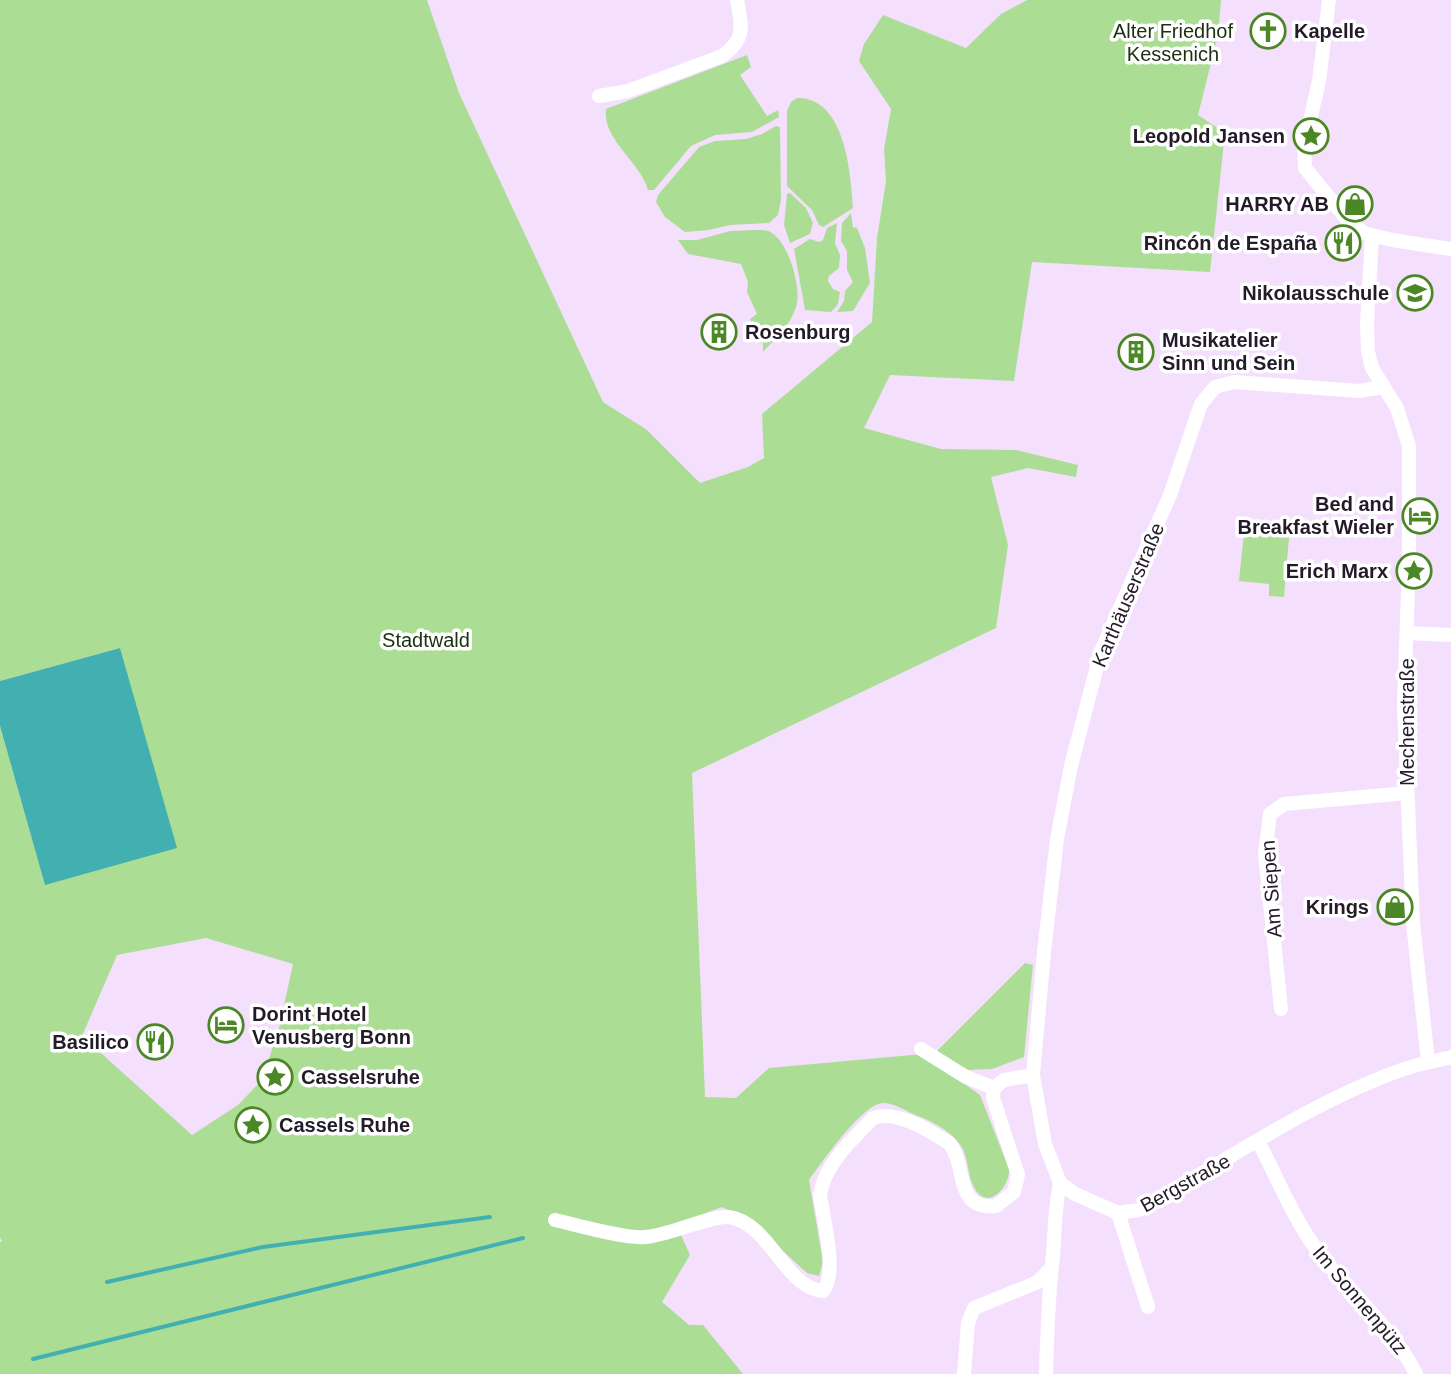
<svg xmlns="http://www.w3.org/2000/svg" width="1451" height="1374" font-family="Arial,sans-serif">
	<rect width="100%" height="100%" fill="#f4e0fd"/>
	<!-- green -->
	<g fill="#acdd94" fill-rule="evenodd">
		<path d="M0,0h427l32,93 144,309 44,28 53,53 48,-16 16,-9 -2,-44 110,-92 5,-84 9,-57 -2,-32 7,-40 -32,-48 5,-17 19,-29 83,33 35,-34 26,-14h194l-3,35 -20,80 27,18 -15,139 -178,-10 -18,119 -124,-6 -26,53 77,21 75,1 62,15 -2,12 -48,-9 -37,9 17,68 -12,83 -304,145 13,324 31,1 33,-30 154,-14 57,41 29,74c1,18 -21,42 -34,20 -9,-14 -5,-32 -16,-46 -11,-14 -30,-23 -46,-29 -8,-4 -20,-11 -29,-11 -21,-1 -63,61 -75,77l14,82 -4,14 -12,-3 -57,-52 -28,-14 -46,17 14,31 -28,47 27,23h14l40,49h-743v-132l2,-1 -2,-3v-512l45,158 75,-236 -120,33zM206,938l87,26 -14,64 -17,52 -24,25 -46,30 -110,-99 35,-81z"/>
		<path d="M747,55l4,12 -11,8 27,41 11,-6 1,7 -27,15 -37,3 -24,11 -37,44h-6c-8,-29 -46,-50 -42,-81z"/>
		<path d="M797,98c48,-1 54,75 56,110l-30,19 -4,-2 -7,-15 -25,-24v-75l4,-9z"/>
		<path d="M776,126l4,1 1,73 -3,15 -9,8 -39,2 -21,5 -24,2 -20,-15 -9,-15 2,-7 41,-48 16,-6 31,-2 16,-5z"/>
		<path d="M790,193l16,15 7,15 -3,11 -20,9 -6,-18 3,-31z"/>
		<path d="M851,213l2,14 4,1 8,20 5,35 -17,28 -16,1 7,-11 1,-10 8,-9 -6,-12v-19l-6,-10 1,-18z"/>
		<path d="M837,223l-2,20 5,12 -1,13 -10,8 -1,5 5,8 7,3 -2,12 -7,8 -26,-2 -11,-61 16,-10 9,3 4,-2 4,-12z"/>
		<path d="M754,230c7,0 13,-1 18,3 17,11 30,55 24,74 -5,18 -21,32 -33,45v-10l-4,1 -9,-24 7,-5 -10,-22 1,-10 -7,-18 -53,-10 -10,-14h19l33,-9z"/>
		<path d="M1244,533l45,4 -5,60 -15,-1v-12l-30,-3z"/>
		<path d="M1025,963l8,2 -9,92 -32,12 -27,1 -29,-18z"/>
	</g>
	<!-- water -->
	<path fill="#42b0b0" d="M120,648l57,200 -132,37 -45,-159v-45z"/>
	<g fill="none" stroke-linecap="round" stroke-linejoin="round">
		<!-- stream -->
		<g stroke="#42b0b0" stroke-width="4">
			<path d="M107,1282l156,-35 227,-30"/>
			<path d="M33,1359l490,-121"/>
		</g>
		<!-- street -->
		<g stroke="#fff" stroke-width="14">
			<path d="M1329,0l-10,81 -15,66 1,21 45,55 14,10 28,7 59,9"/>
			<path d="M599,96l29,-5 94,-35c24,-17 20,-29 15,-56"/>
			<path d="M1372,236l-5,88 1,28 4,16 25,40 12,38v114l-5,147 9,216 15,139"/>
			<path d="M1383,387l-24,4 -125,-9 -19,5 -14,17 -31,91 -69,156 -30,115 -14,73 -13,113 -11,123 12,69 15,39 15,11 43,19 21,-3c86,-48 171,-108 265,-141 15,-5 31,-8 47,-12"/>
			<path d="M1408,633l43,2"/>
			<path d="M1281,1009l-16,-155 5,-40 14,-10 123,-11"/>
			<path d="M921,1049l45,28 28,11"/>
			<path d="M994,1088l10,-8 29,-5"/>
			<path d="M1258,1141c20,38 36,80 62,113 32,41 73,74 96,120"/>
			<path d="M1118,1213l30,94"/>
			<path d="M555,1220c22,5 70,19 90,17 22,-1 66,-22 84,-20 41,6 56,71 94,74 15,-16 0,-75 -3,-96 5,-32 32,-55 53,-77 23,-9 57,13 76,25 19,23 4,67 47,63l18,-14 4,-17 -25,-77 1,-10"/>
			<path d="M964,1374l4,-51 6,-15 64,-26 13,-14"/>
			<path d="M1046,1374c1,-36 2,-72 6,-108 3,-28 2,-55 8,-83"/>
		</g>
	</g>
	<!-- icons -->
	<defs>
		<symbol id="church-ring" viewBox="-11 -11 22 22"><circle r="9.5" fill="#fff" stroke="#4b8724" stroke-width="1.5"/><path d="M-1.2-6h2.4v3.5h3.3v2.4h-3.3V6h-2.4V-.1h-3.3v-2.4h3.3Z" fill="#4b8724"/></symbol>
		<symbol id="sight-ring" viewBox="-11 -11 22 22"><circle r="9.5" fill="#fff" stroke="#4b8724" stroke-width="1.5"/><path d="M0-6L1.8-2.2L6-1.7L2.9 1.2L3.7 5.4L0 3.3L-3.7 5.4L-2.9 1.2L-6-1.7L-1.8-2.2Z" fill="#4b8724"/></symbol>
		<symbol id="shop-ring" viewBox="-11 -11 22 22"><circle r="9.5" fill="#fff" stroke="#4b8724" stroke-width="1.5"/><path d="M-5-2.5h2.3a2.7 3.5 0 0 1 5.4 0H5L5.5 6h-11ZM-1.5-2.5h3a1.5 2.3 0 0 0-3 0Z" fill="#4b8724"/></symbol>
		<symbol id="restaurant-ring" viewBox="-11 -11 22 22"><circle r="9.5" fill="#fff" stroke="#4b8724" stroke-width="1.5"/><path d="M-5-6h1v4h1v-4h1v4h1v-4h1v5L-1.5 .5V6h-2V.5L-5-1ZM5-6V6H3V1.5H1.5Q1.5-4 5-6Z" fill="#4b8724"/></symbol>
		<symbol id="school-ring" viewBox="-11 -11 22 22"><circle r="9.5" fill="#fff" stroke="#4b8724" stroke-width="1.5"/><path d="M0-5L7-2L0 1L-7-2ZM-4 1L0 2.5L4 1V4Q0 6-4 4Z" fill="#4b8724"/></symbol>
		<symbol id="building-ring" viewBox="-11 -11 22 22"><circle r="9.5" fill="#fff" stroke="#4b8724" stroke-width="1.5"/><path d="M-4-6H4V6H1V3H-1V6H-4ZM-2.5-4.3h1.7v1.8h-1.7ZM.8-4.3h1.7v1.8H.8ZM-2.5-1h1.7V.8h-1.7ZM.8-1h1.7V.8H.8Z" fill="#4b8724"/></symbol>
		<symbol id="hotel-ring" viewBox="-11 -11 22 22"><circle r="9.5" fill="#fff" stroke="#4b8724" stroke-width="1.5"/><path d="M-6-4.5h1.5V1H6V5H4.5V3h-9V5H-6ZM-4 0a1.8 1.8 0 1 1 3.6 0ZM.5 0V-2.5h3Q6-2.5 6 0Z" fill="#4b8724"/></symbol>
	</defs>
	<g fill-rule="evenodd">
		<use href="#church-ring" x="1248" y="11" width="40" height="40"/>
		<use href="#sight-ring" x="1291" y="116" width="40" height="40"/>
		<use href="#shop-ring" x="1335" y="184" width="40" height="40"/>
		<use href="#restaurant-ring" x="1323" y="223" width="40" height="40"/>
		<use href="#school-ring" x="1395" y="273" width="40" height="40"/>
		<use href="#building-ring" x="699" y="312" width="40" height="40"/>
		<use href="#building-ring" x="1116" y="332" width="40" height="40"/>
		<use href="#hotel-ring" x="1400" y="496" width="40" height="40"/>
		<use href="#sight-ring" x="1394" y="551" width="40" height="40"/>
		<use href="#shop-ring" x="1375" y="887" width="40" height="40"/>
		<use href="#hotel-ring" x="206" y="1005" width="40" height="40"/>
		<use href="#restaurant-ring" x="135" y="1022" width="40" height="40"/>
		<use href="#sight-ring" x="255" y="1057" width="40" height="40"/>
		<use href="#sight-ring" x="233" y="1105" width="40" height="40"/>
	</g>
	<g text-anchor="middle" stroke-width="7" stroke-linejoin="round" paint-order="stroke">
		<!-- park labels -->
		<g font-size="20" fill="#1b300f" stroke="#fff">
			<text x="1173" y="38">Alter Friedhof<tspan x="1173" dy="23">Kessenich</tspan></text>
			<text x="426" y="647">Stadtwald</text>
		</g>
		<!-- poi labels -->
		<g font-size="20" font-weight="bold" fill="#241b28" stroke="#fff" text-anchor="end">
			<text x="1294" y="38" text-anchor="start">Kapelle</text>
			<text x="1285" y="143">Leopold Jansen</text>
			<text x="1329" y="211">HARRY AB</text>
			<text x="1317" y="250">Rincón de España</text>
			<text x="1389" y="300">Nikolausschule</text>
			<text x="745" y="339" text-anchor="start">Rosenburg</text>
			<text x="1162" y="347" text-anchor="start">Musikatelier<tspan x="1162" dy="23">Sinn und Sein</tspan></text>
			<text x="1394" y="511">Bed and<tspan x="1394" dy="23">Breakfast Wieler</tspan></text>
			<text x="1388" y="578">Erich Marx</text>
			<text x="1369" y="914">Krings</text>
			<text x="252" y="1021" text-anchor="start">Dorint Hotel<tspan x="252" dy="23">Venusberg Bonn</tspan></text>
			<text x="129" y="1049">Basilico</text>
			<text x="301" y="1084" text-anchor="start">Casselsruhe</text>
			<text x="279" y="1132" text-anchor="start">Cassels Ruhe</text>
		</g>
		<!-- street labels -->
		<g font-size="20" fill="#241b28" stroke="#fff">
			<text transform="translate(1128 595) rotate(-67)" y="7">Karthäuserstraße</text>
			<text transform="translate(1407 722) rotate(-90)" y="7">Mechenstraße</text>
			<text transform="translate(1271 889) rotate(-94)" y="7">Am Siepen</text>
			<text transform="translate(1185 1183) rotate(-29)" y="7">Bergstraße</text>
			<text transform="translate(1360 1300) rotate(50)" y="7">Im Sonnenpütz</text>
		</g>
	</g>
</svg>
